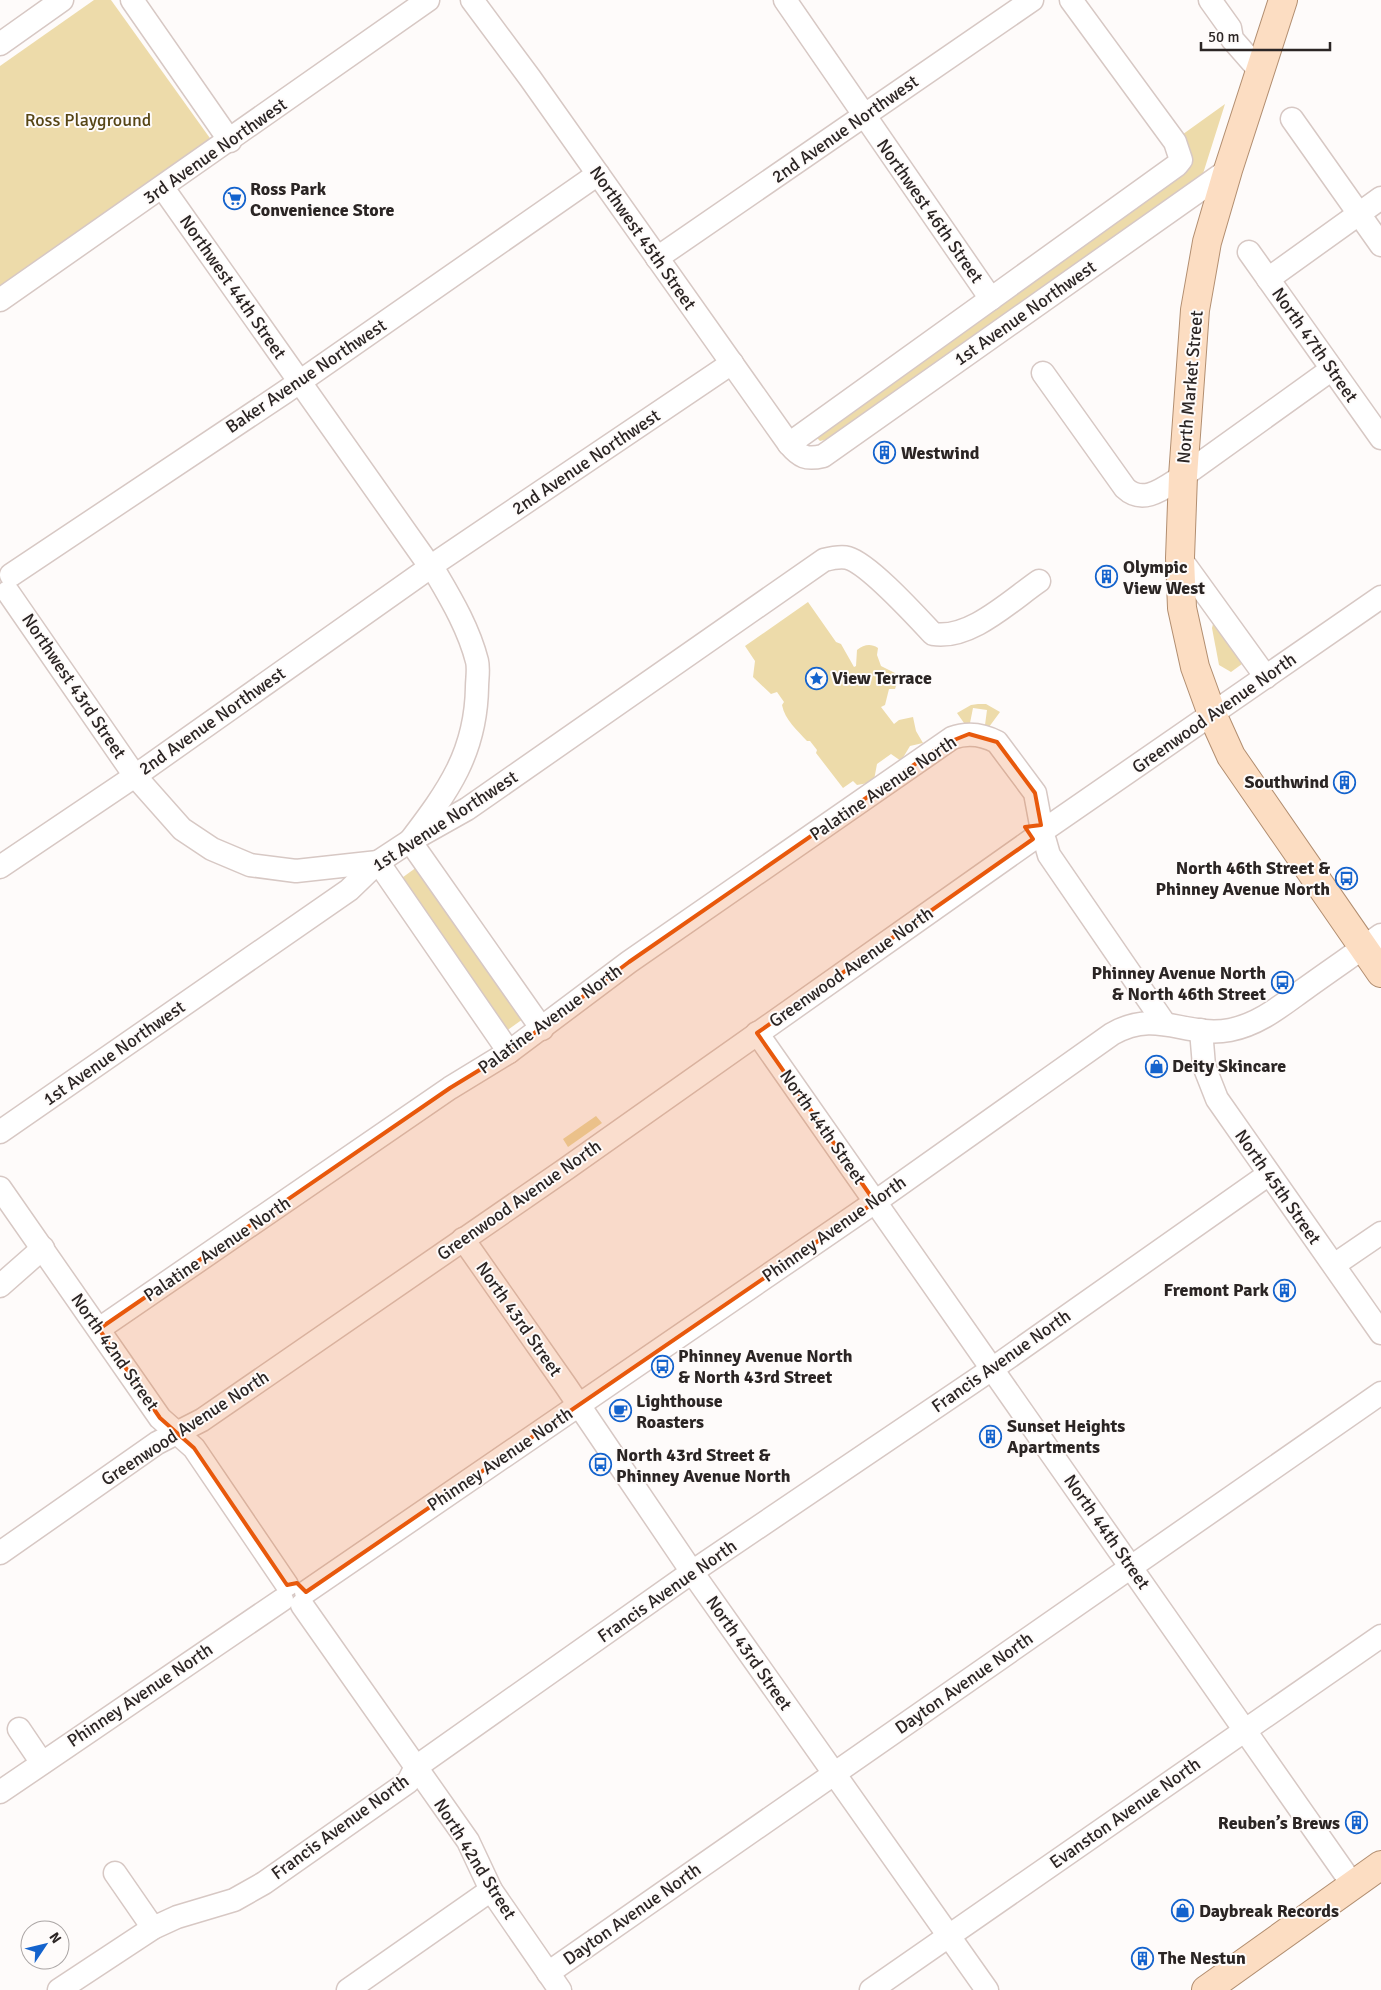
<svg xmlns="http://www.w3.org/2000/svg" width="1381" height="1990" font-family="Signika,sans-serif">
	<rect width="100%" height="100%" fill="#fefbfa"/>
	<!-- green -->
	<g fill="#eddbaa">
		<path d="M94,0h17l101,141 -212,149v-224z"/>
		<path d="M1225,104l-24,76 -373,259 -8,2 -4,-4 349,-252 14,-48z"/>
		<path d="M808,602l28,40 5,2 13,23 2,-1 1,-16c7,-5 13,-7 21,-2l-1,7 4,11 14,7 3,7 -3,9h-6l-4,16 -4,2 13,17 5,-4 14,-3 3,14 7,12 -13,3 -9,15 -10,-7 -14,10 -3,16 -6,3 -11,2 -4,-4 -10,7 -27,-35 1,-3 -7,-9h-3c-10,-11 -22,-21 -25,-36l2,-3 -7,-10 -6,2 -18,-17 2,-16 -10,-15z"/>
		<path d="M1213,624l29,40 -11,8 -12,-7 -7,-37z"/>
		<path d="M978,704h8l14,8 -11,15 -4,-2 2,-15 -14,-2 -3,15h-6l-7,-10 14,-8z"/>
		<path d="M417,867l106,152 -18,13 -106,-152z"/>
		<path d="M596,1116l6,7 -34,24 -5,-8z"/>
	</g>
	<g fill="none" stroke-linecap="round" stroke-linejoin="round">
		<defs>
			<g id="minor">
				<path d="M132,0l98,141"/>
				<path d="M472,0l58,78 259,366c11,13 17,16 34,12l405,-286"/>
				<path d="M785,0l206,299"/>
				<path d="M1210,0l20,28 2,11 28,32"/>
				<path d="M0,44l62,-44"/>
				<path d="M1292,119l89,126"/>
				<path d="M163,188l261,370"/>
				<path d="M1249,252l132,186"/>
				<path d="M657,258l375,-258"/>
				<path d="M1268,279l113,-81"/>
				<path d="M0,300l428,-300"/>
				<path d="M1043,373l82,115c19,18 40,-1 58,-12l149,-107"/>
				<path d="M789,444l388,-279 4,-5 -6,-18 -104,-142"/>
				<path d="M1180,558l86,119"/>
				<path d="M440,560l292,-197"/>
				<path d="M11,575l274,-183 313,-218"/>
				<path d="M437,575c16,27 32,55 40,86 2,8 0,18 0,26 -1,66 -29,104 -67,154l132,188"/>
				<path d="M8,592l127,184 47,53 30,20 38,16 46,6 82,-9 131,190"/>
				<path d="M1047,828l334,-231"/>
				<path d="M1045,841l4,14 116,169"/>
				<path d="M0,867l135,-91 287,-203"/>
				<path d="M1201,1030l3,36 13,33 164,234"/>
				<path d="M757,1033l596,852"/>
				<path d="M0,1132l349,-242 29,-28 32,-21 57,-32 357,-249c8,-2 17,-4 24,-2 21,6 68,58 85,76 37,6 77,-33 106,-53"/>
				<path d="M0,1188l160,230 34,30 93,137"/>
				<path d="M463,1239l103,147 126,186 295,418"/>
				<path d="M1334,1265l47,-32"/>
				<path d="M0,1286l43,-38"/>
				<path d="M99,1329l351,-241 59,-36 120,-90 323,-224c16,-6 30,-4 45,4l38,51 6,32"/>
				<path d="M0,1553l157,-110 45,-23 361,-249 470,-332"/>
				<path d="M306,1592l569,-390 237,-168c45,-26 73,4 118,-4 30,-6 52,-25 76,-42 25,-18 50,-35 75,-53"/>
				<path d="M302,1605l166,236 23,49 69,100"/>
				<path d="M19,1729l23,34"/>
				<path d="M0,1792l282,-192"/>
				<path d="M115,1873l38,55"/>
				<path d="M548,1973l833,-580"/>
				<path d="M59,1990l94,-62 24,-11 57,-17 30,-17 144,-101 8,-15 276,-195 300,-203 277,-195"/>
				<path d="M348,1990l143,-100"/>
				<path d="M871,1990l510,-354"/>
			</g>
			<g id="major">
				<path d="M1283,0l-55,170 -21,72 -12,68 -12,166 -3,82 2,50 13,59 17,47 19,42 150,217"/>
				<path d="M1206,1990l175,-125"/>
			</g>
		</defs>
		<!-- minor casing -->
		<use href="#minor" stroke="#d7c8c4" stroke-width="25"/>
		<!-- major casing -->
		<use href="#major" stroke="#b28e70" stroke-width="30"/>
		<!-- minor -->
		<use href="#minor" stroke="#fff" stroke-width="22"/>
		<!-- major -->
		<use href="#major" stroke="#fcddc2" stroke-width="28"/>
	</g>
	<!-- marked area -->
	<path fill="#e8590c" fill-opacity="0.2" stroke="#e8590c" stroke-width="4" stroke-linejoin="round" d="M969,734l28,8 38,51 6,32 -16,2 8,12 -276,194 118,169 -569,390 -9,-9 -10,2 -93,-137 -34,-30 -61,-89 351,-241 59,-36 120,-90 315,-218z"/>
	<!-- icons -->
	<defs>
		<symbol id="supermarket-ring" viewBox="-11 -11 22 22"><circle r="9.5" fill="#fefbfa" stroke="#1463cd" stroke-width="1.5"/><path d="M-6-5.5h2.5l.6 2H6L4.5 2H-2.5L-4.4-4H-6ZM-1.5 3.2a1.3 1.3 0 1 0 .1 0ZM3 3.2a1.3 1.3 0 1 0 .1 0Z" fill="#1463cd"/></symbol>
		<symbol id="building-ring" viewBox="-11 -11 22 22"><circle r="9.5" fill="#fefbfa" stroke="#1463cd" stroke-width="1.5"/><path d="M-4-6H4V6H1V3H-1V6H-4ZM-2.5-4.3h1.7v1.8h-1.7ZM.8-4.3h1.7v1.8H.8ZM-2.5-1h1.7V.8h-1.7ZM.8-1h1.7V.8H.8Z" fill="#1463cd"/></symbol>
		<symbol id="sight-ring" viewBox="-11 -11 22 22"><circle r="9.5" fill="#fefbfa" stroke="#1463cd" stroke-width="1.5"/><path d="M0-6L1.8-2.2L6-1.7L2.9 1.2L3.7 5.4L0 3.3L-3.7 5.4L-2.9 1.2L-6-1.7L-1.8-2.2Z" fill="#1463cd"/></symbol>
		<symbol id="bus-ring" viewBox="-11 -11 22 22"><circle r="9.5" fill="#fefbfa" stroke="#1463cd" stroke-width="1.5"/><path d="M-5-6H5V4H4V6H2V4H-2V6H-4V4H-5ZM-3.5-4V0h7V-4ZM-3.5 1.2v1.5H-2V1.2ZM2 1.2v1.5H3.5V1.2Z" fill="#1463cd"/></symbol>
		<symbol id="shop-ring" viewBox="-11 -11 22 22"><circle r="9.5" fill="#fefbfa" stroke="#1463cd" stroke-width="1.5"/><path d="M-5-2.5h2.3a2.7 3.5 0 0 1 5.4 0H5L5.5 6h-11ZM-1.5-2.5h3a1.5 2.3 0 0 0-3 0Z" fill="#1463cd"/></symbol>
		<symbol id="cafe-ring" viewBox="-11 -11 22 22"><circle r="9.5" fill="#fefbfa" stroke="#1463cd" stroke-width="1.5"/><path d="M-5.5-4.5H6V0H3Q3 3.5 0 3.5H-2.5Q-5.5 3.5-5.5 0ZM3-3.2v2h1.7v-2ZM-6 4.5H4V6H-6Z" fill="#1463cd"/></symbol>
	</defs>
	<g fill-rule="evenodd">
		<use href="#supermarket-ring" x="222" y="186" width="25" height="25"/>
		<use href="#building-ring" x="872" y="440" width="25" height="25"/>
		<use href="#building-ring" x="1094" y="564" width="25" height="25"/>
		<use href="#sight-ring" x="804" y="666" width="25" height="25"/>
		<use href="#building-ring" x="1332" y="770" width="25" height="25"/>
		<use href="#bus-ring" x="1334" y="866" width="25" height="25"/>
		<use href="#bus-ring" x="1270" y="970" width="25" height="25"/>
		<use href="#shop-ring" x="1144" y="1054" width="25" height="25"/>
		<use href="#building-ring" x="1272" y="1278" width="25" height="25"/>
		<use href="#bus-ring" x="650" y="1354" width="25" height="25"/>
		<use href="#cafe-ring" x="608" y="1398" width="25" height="25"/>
		<use href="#building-ring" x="978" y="1424" width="25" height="25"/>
		<use href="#bus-ring" x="588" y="1452" width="25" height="25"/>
		<use href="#building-ring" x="1344" y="1810" width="25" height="25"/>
		<use href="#shop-ring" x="1170" y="1898" width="25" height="25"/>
		<use href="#building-ring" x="1130" y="1946" width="25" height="25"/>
	</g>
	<g text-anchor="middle" stroke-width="4" stroke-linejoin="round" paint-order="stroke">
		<!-- park labels -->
		<g font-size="18" fill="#564514" stroke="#fefbfa">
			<text x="88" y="126">Ross Playground</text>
		</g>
		<!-- street labels -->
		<g font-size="18" fill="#2b2524" stroke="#fefbfa">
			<text transform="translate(845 129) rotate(-35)" y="6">2nd Avenue Northwest</text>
			<text transform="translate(215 151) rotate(-35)" y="6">3rd Avenue Northwest</text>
			<text transform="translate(930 211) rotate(55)" y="6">Northwest 46th Street</text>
			<text transform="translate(643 238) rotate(55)" y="6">Northwest 45th Street</text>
			<text transform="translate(233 287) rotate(55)" y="6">Northwest 44th Street</text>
			<text transform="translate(1025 313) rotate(-35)" y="6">1st Avenue Northwest</text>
			<text transform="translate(1315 345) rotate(55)" y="6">North 47th Street</text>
			<text transform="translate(306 376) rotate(-34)" y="6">Baker Avenue Northwest</text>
			<text transform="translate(1190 387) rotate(-85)" y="6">North Market Street</text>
			<text transform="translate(586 462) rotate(-34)" y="6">2nd Avenue Northwest</text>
			<text transform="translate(74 686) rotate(56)" y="6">Northwest 43rd Street</text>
			<text transform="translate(1214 713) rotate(-35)" y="6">Greenwood Avenue North</text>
			<text transform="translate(212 721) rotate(-35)" y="6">2nd Avenue Northwest</text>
			<text transform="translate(883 788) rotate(-34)" y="6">Palatine Avenue North</text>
			<text transform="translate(445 821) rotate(-33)" y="6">1st Avenue Northwest</text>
			<text transform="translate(851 967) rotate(-35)" y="6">Greenwood Avenue North</text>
			<text transform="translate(550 1019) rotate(-36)" y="6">Palatine Avenue North</text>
			<text transform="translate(114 1053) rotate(-35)" y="6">1st Avenue Northwest</text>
			<text transform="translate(823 1127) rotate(55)" y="6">North 44th Street</text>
			<text transform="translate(1278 1187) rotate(55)" y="6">North 45th Street</text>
			<text transform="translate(519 1200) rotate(-35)" y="6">Greenwood Avenue North</text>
			<text transform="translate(834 1229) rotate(-35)" y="6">Phinney Avenue North</text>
			<text transform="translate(217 1249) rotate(-34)" y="6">Palatine Avenue North</text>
			<text transform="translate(519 1319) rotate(55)" y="6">North 43rd Street</text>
			<text transform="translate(115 1352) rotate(55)" y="6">North 42nd Street</text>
			<text transform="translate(1001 1361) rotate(-35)" y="6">Francis Avenue North</text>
			<text transform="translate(185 1428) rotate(-33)" y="6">Greenwood Avenue North</text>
			<text transform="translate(500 1459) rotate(-34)" y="6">Phinney Avenue North</text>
			<text transform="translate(1107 1532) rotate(55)" y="6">North 44th Street</text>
			<text transform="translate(667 1591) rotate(-35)" y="6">Francis Avenue North</text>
			<text transform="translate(749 1653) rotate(55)" y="6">North 43rd Street</text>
			<text transform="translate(964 1683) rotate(-35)" y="6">Dayton Avenue North</text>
			<text transform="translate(140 1695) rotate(-34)" y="6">Phinney Avenue North</text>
			<text transform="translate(1125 1813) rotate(-35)" y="6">Evanston Avenue North</text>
			<text transform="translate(340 1827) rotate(-36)" y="6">Francis Avenue North</text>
			<text transform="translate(475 1859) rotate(58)" y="6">North 42nd Street</text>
			<text transform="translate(632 1914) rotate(-35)" y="6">Dayton Avenue North</text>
		</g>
		<!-- poi labels -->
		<g font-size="18" font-weight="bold" fill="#2b2524" stroke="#fefbfa" text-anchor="start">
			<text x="250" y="195">Ross Park<tspan x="250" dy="21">Convenience Store</tspan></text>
			<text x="901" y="459">Westwind</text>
			<text x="1123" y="573">Olympic<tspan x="1123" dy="21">View West</tspan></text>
			<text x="832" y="684">View Terrace</text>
			<text x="1329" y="788" text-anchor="end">Southwind</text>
			<text x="1330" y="874" text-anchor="end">North 46th Street &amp;<tspan x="1330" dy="21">Phinney Avenue North</tspan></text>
			<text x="1266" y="979" text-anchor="end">Phinney Avenue North<tspan x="1266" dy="21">&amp; North 46th Street</tspan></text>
			<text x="1172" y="1072">Deity Skincare</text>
			<text x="1269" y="1296" text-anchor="end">Fremont Park</text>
			<text x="678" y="1362">Phinney Avenue North<tspan x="678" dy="21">&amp; North 43rd Street</tspan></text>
			<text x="636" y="1407">Lighthouse<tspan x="636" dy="21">Roasters</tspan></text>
			<text x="1007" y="1432">Sunset Heights<tspan x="1007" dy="21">Apartments</tspan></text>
			<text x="616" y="1461">North 43rd Street &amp;<tspan x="616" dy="21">Phinney Avenue North</tspan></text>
			<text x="1340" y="1829" text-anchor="end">Reuben’s Brews</text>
			<text x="1199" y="1917">Daybreak Records</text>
			<text x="1158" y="1964">The Nestun</text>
		</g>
	</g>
	<!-- north arrow -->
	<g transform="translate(45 1945) rotate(55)"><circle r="24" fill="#fefbfa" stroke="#aaa5a4"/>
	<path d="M0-4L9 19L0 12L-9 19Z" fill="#1463cd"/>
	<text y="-8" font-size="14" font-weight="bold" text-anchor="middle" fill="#2b2524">N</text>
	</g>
	<!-- scale -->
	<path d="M1201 42v8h129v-8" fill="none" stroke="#2b2524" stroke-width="2.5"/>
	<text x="1208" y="42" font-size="15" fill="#2b2524" stroke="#fefbfa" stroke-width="4" paint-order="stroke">50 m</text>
</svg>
